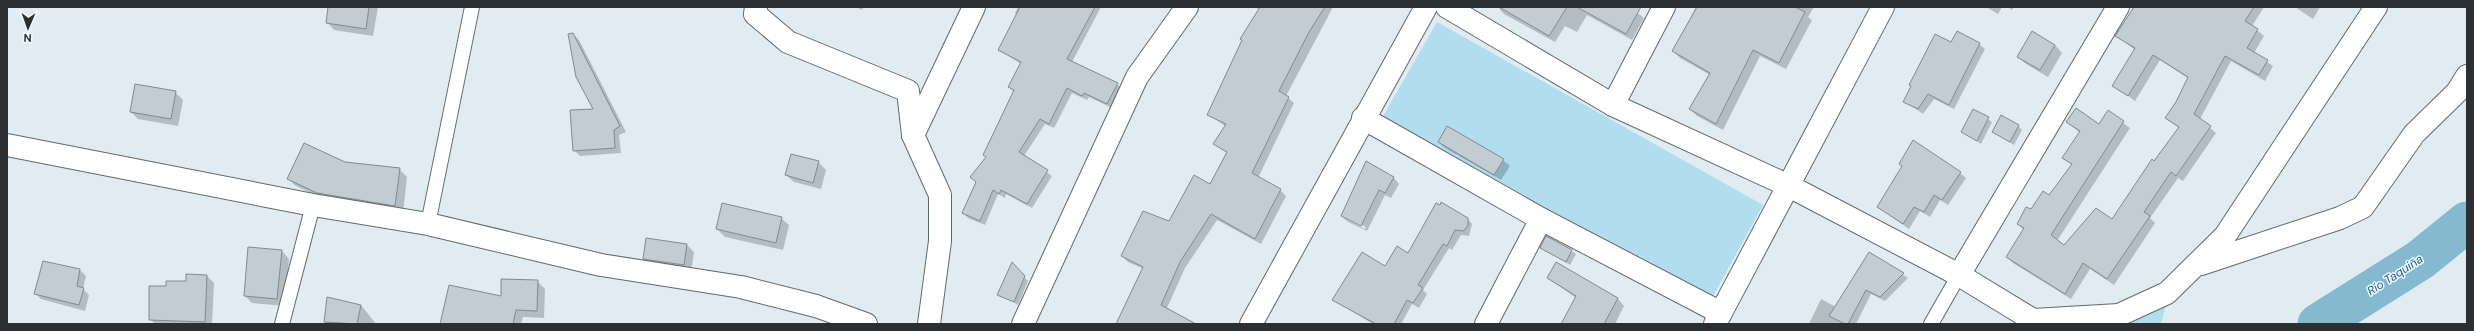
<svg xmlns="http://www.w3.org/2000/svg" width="2474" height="331" viewBox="0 0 2474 331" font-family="'DM Sans',sans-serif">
  <rect width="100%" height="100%" fill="#e0ecf1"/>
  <g fill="#b2ddef">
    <polygon points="1437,22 1763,205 1712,298 1382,118"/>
    <polygon points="2167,301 2161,324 2124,324"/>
  </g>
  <g fill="#0003" fill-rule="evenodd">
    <polygon points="329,7 378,7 373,36 334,30 327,22"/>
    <polygon points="856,7 863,7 862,10"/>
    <polygon points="1018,7 1101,7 1072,62 1117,84 1122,89 1112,108 1089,97 1087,100 1072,93 1054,128 1045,124 1024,156 1052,176 1032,208 1006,194 1005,198 998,194 985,225 968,218 963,213 1014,92 1009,87 1021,64 999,50 1017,16 1015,13"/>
    <polygon points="1256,7 1333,7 1286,96 1294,103 1258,178 1280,190 1286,196 1261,244 1217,220 1185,268 1167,308 1195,324 1117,324 1144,269 1128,262 1122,256 1169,223 1211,185 1228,154 1215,144 1225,126 1208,114 1259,10"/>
    <polygon points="1498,7 1630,7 1644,18 1632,40 1587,15 1577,32 1565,26 1555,42 1504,14"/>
    <polygon points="1696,7 1814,7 1808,17 1812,20 1786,69 1760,56 1723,130 1697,116 1690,109 1710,75 1680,58 1673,51"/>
    <polygon points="1986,7 2002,7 1998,14"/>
    <polygon points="2008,7 2014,7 2012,10"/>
    <polygon points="2135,7 2264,7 2252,26 2264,36 2254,53 2273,66 2265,81 2231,61 2200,119 2216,133 2183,181 2178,178 2150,218 2155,223 2114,285 2090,269 2071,299 2013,263 2007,257 2024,230 2018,224 2049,196 2072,165 2063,157 2080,133 2067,122 2100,125 2108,112 2130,128 2057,241 2064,246 2112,220 2179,128 2166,118 2189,79 2160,60 2135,101 2113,85 2135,50 2117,36"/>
    <polygon points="2295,7 2320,7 2313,19"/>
    <polygon points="2032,32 2055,45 2062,53 2048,77 2026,64 2018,57"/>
    <polygon points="573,34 579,40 626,132 619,135 621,153 580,156 574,150 595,110"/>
    <polygon points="1952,44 1979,44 1985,49 1954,109 1934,99 1923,114 1904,101 1912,87 1910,85"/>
    <polygon points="175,92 183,100 178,126 138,119 131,112"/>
    <polygon points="1974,111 1992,122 1981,144 1962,132"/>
    <polygon points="2018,126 2022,130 2014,145 1993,132"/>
    <polygon points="1439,142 1503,160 1510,166 1501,180 1445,148"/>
    <polygon points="818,162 826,170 821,189 794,182 786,175"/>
    <polygon points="344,163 399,169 407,177 403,213 326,200 296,186 288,179"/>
    <path d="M1367,163l27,15 5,6 -8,14 -6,-3 -18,36 -19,-9 -6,-6zM1347,218l19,9 -1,2 -18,-9z"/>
    <polygon points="1960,173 1966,178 1948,205 1940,200 1930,217 1920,211 1909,229 1878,207"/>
    <polygon points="781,218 789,225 783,250 725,237 717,229"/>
    <polygon points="1467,218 1472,224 1469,236 1461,235 1452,250 1449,248 1423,290 1427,294 1419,308 1412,304 1401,324 1373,324 1333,300"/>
    <polygon points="1547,237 1576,254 1570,265 1541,247"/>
    <polygon points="687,245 694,252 691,272 651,266 644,259"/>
    <polygon points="282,251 289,259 285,306 252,303 245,296"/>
    <polygon points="1869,253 1908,278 1885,301 1871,294 1856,324 1809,324 1821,299 1836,307"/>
    <polygon points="1012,264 1028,281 1018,305 999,294"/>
    <polygon points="1557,264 1618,299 1624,306 1615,324 1562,324 1576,298 1548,278"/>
    <polygon points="80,270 86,276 83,289 89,295 85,311 41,299 35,293"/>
    <polygon points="207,276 214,283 212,324 155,324 150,319 166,287"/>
    <polygon points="537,281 545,289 544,318 523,317 521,324 441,324"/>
    <polygon points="361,305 376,324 327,324 325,322"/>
  </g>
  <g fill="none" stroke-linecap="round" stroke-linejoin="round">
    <polyline stroke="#84b9cf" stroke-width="41" points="2318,324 2420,260 2467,222"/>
  </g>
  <g fill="#c1cdd2" stroke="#7f8b90">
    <polygon points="328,7 369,7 366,29 326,23"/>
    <polygon points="1020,7 1095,7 1067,59 1118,83 1107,104 1084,93 1082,96 1067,88 1049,124 1040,119 1019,152 1048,170 1027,204 1001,190 999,194 993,190 980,221 962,213 976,182 970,177 986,157 983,155 1014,90 1008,87 1021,62 998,50"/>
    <polygon points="1260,7 1325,7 1309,32 1279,91 1289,97 1252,173 1281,189 1255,239 1211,214 1180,262 1161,305 1196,324 1116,324 1143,267 1121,256 1143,211 1169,221 1194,175 1210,184 1227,152 1213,144 1226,124 1207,115 1242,40 1240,39"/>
    <polygon points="1499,7 1567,7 1549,36"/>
    <polygon points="1577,7 1641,7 1626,34"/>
    <polygon points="1697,7 1795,7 1805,12 1779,63 1753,50 1716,124 1689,109 1710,73 1672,51"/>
    <polygon points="2134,7 2254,7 2245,21 2258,29 2247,48 2268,60 2259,75 2225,56 2194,114 2211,126 2176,176 2171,172 2144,212 2150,216 2107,279 2083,263 2065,294 2006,257 2024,228 2017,224 2026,207 2031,209 2043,191 2049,195 2072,164 2062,158 2080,131 2066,122 2076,108 2099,124 2108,110 2124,121 2051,235 2064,245 2096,208 2112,219 2152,159 2154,161 2179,127 2165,118 2176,102 2188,77 2153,55 2128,96 2112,86 2135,48 2115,36"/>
    <polygon points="1957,31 1980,43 1949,105 1928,94 1918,109 1903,102 1911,86 1909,85 1935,34 1951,42"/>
    <polygon points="2032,31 2055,45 2040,70 2017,57"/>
    <polygon points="573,33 620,126 614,130 615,148 573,151 570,110 593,109 576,77 568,34"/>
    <polygon points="135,84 176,91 171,119 130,112"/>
    <polygon points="1973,109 1989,117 1977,141 1961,132"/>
    <polygon points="2001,115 2019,125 2010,142 1992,132"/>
    <polygon points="1447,126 1504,159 1494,175 1438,142"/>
    <polygon points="1913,140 1961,172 1942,200 1934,195 1924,212 1914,207 1903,224 1877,207 1902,166 1899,164"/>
    <polygon points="304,143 345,162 400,168 395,206 317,193 287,179"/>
    <polygon points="791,154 819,161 813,183 785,175"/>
    <polygon points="1366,161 1394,177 1385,193 1379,190 1361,226 1341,216"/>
    <polygon points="1441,202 1468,218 1468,225 1464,231 1455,230 1447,246 1443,244 1418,285 1423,288 1413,303 1407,300 1394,324 1376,324 1332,300 1362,252 1385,266 1397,246 1408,253 1436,203 1440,205"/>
    <polygon points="722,203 782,217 776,243 716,229"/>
    <polygon points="1546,236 1572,250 1566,262 1540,248"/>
    <polygon points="646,238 687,244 684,265 643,259"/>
    <polygon points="248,247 282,250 277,299 244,296"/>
    <polygon points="1869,252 1904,273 1880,297 1866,290 1848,324 1845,324 1829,316"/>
    <polygon points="43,261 80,269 77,286 84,288 79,305 34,294"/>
    <polygon points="1012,262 1025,276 1014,302 997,295"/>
    <polygon points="1556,262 1618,298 1604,324 1561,324 1576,296 1547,278"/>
    <polygon points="186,274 207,275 205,322 149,320 149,286 166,286 166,281 186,281"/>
    <polygon points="501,279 538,280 537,311 516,310 513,324 440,324 449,285 501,296"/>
    <polygon points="327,297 361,305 357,324 324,322"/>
  </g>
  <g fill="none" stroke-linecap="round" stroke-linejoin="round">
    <g stroke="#5f6a6f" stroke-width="16">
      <g id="service">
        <polyline points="428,224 472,7"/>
        <polyline points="282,324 313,205"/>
        <polyline points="1931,324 1959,275"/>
      </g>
    </g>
    <g stroke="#5f6a6f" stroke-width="24">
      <g id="minor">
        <polyline points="756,7 755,14 788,42 908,91 913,135 940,195 940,241 929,324"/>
        <polyline points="1447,7 1613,105 1789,186 1959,275 2033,320 2119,315"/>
        <polyline points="1613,105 1664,7"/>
        <polyline points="1363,118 1541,219 1721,313"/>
        <polyline points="913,135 974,7"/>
        <polyline points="7,145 313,205 428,224 601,265 741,287 816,306 866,324"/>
        <polyline points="2201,264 2340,218 2363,207 2414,134 2457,92 2467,76"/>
        <polyline points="1959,275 2118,7"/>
        <polyline points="1023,324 1137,77 1187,7"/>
        <polyline points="1251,324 1426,7"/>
        <polyline points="1486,324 1541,219"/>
        <polyline points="1715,324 1883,7"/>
        <polyline points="2110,324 2119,315 2167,293 2225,236 2376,7"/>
      </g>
    </g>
    <use href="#service" stroke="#fff" stroke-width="14"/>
    <use href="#minor" stroke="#fff" stroke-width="22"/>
  </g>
  <g text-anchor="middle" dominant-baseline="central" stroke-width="3" stroke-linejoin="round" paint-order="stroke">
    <g font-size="12" font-style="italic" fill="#1e6078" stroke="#edf9ff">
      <text transform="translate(2395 275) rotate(-33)">Río Taquiña</text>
    </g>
  </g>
  <rect width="2474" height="331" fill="none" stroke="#2b2f31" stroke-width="16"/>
  <g transform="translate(28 28) rotate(182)" stroke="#edf9ff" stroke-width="3" paint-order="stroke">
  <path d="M0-3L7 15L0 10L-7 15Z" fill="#2b2f31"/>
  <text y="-6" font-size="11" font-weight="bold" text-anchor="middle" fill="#2b2f31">N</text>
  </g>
</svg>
